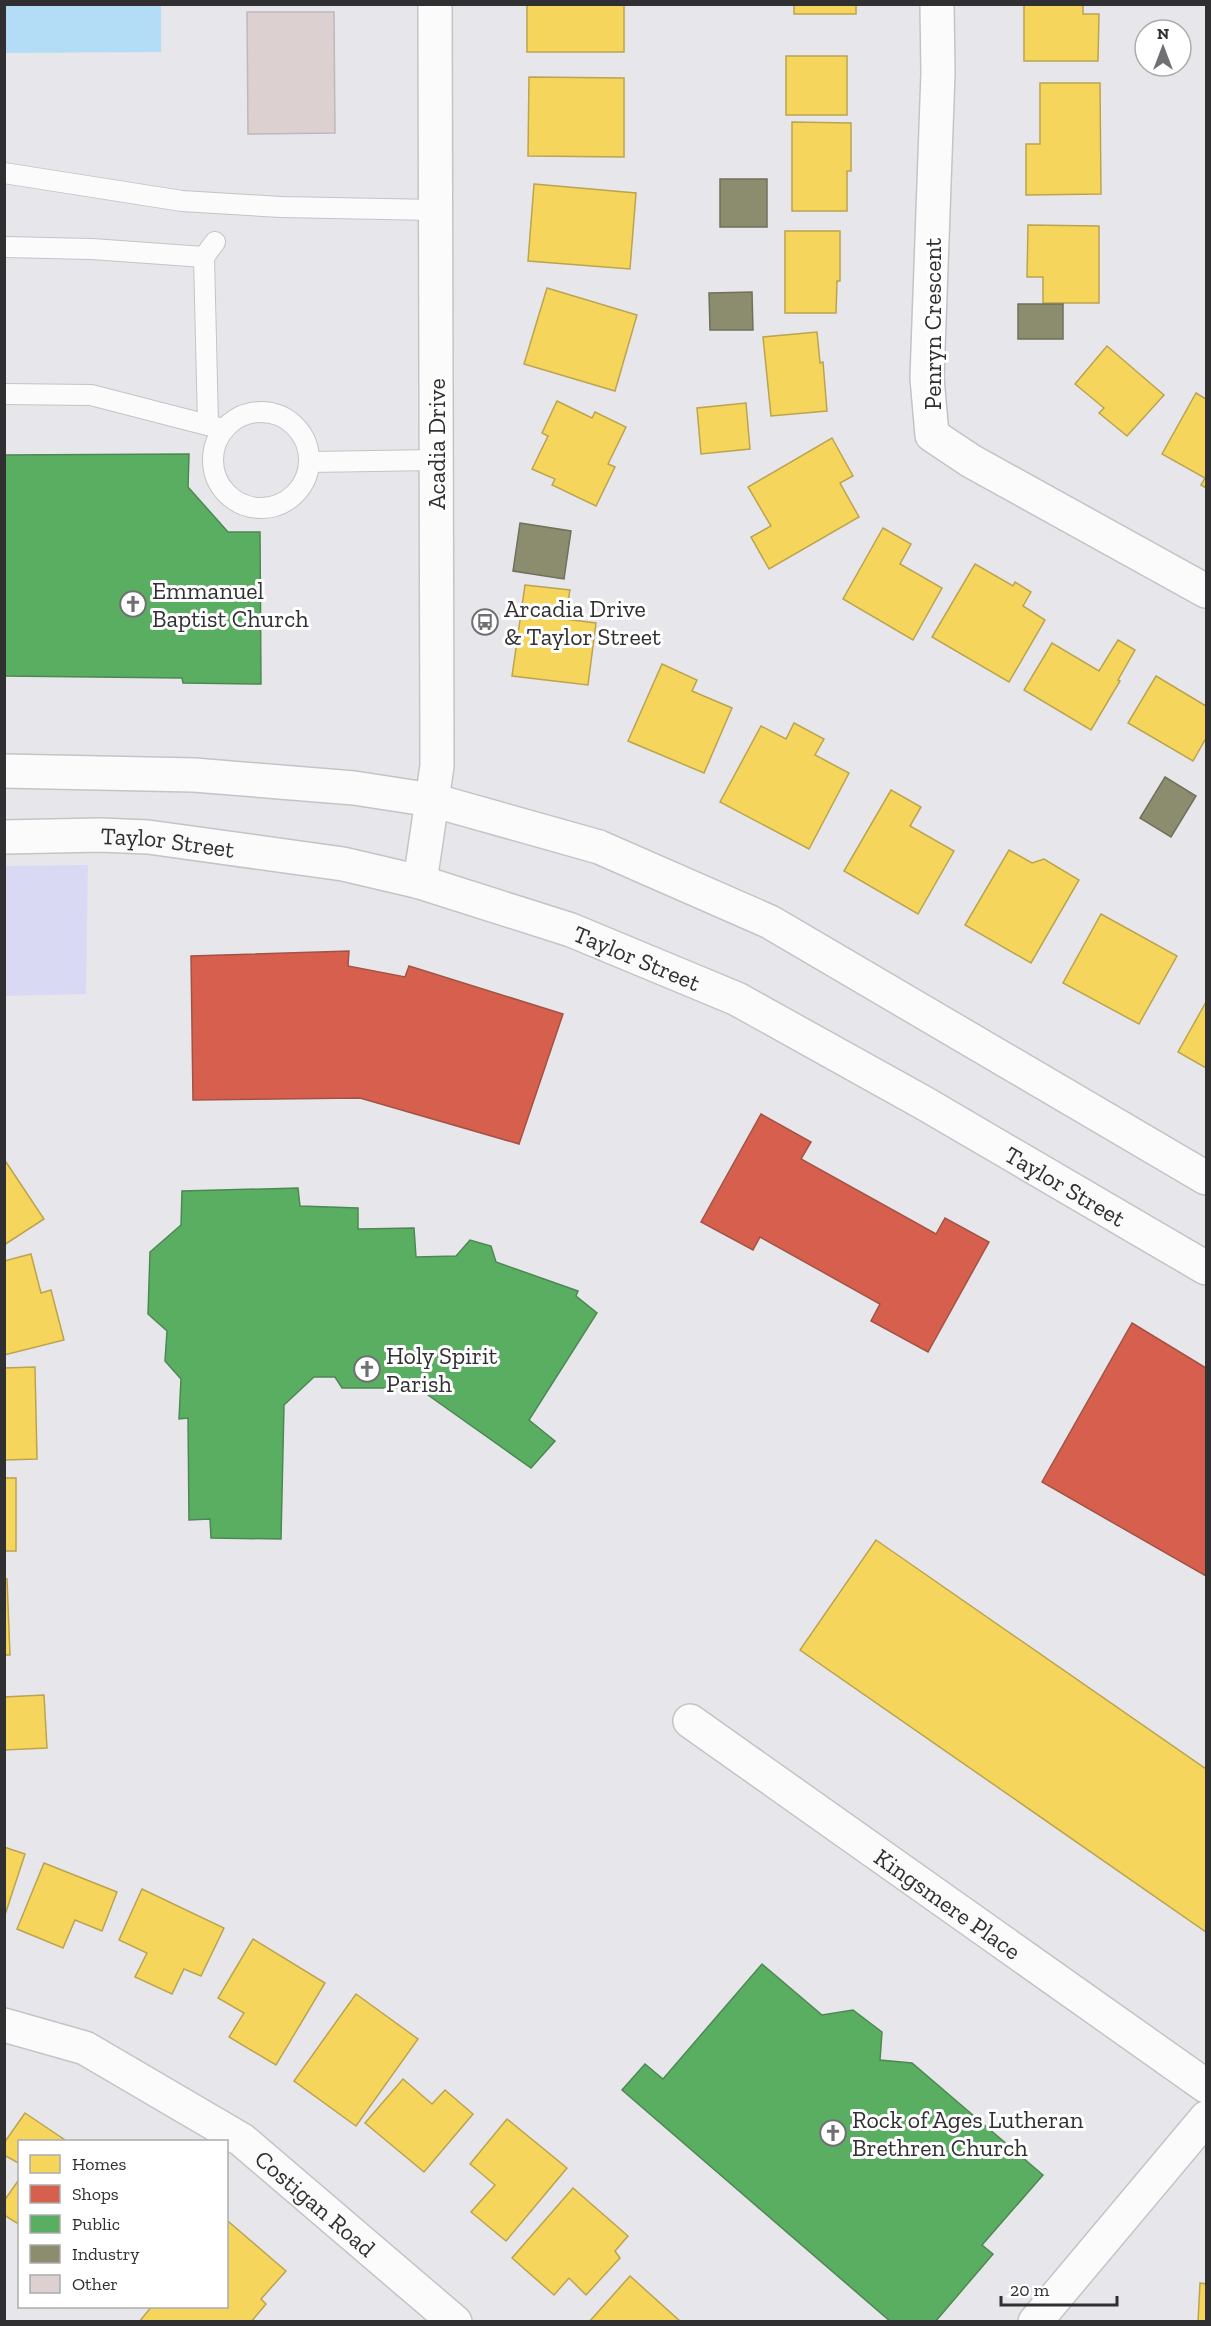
<svg xmlns="http://www.w3.org/2000/svg" width="1211" height="2326" viewBox="0 0 1211 2326" font-family="'Zilla Slab',serif">
  <rect width="100%" height="100%" fill="#e7e7eb"/>
  <polygon fill="#d9d9f3" points="88,865 86,994 5,996 5,866"/>
  <polygon fill="#b3ddf6" points="4,5 161,5 161,52 5,53"/>
  <g fill="#f6d55c" stroke="#bba44f" stroke-width="1.5">
    <rect x="527" y="4" width="97" height="48"/>
    <rect x="794" y="4" width="62" height="10"/>
    <polygon points="1024,4 1083,4 1083,14 1099,14 1098,61 1024,61"/>
    <rect x="786" y="56" width="61" height="59"/>
    <polygon points="529,77 624,78 624,157 528,156"/>
    <polygon points="1040,83 1100,83 1101,194 1026,195 1026,144 1040,144"/>
    <polygon points="792,122 851,123 851,171 847,171 847,211 792,211"/>
    <polygon points="534,184 636,193 630,269 528,261"/>
    <polygon points="1028,225 1099,226 1099,303 1043,303 1043,277 1027,277"/>
    <polygon points="785,231 840,231 840,281 837,281 836,313 785,313"/>
    <polygon points="547,288 637,315 615,391 524,364"/>
    <polygon points="817,332 820,363 823,362 827,411 771,416 763,337"/>
    <polygon points="1107,346 1164,395 1127,436 1099,413 1104,408 1075,384"/>
    <polygon points="1196,393 1206,399 1206,488 1201,485 1205,478 1162,454"/>
    <polygon points="557,401 592,418 595,412 626,427 608,464 615,467 596,506 552,485 555,479 532,469 548,436 542,433"/>
    <polygon points="746,403 750,449 701,454 697,408"/>
    <polygon points="832,438 853,476 840,483 859,517 769,569 751,537 771,526 748,487"/>
    <polygon points="883,528 911,544 900,564 942,588 913,640 843,599"/>
    <polygon points="975,564 1013,586 1015,582 1031,592 1023,606 1045,620 1009,682 932,637"/>
    <polygon points="525,585 570,590 565,619 596,623 588,685 512,676"/>
    <polygon points="1118,640 1135,650 1118,680 1120,681 1091,730 1024,690 1052,643 1099,671"/>
    <polygon points="662,664 697,680 692,691 732,708 704,773 628,741"/>
    <polygon points="1156,676 1206,706 1206,738 1193,761 1128,723"/>
    <polygon points="794,723 824,739 815,755 849,773 809,849 720,802 761,726 786,739"/>
    <polygon points="891,790 921,807 910,826 954,851 918,914 844,871"/>
    <polygon points="1009,850 1032,863 1044,859 1079,880 1031,963 965,925"/>
    <polygon points="1101,914 1177,956 1139,1024 1063,983"/>
    <polygon points="1206,1002 1206,1068 1178,1052"/>
    <polygon points="4,1159 44,1219 4,1245"/>
    <polygon points="31,1254 41,1293 51,1290 64,1340 4,1355 4,1261"/>
    <polygon points="35,1367 37,1459 4,1460 4,1368"/>
    <rect x="4" y="1478" width="12" height="73"/>
    <polygon points="876,1540 1206,1769 1206,1932 800,1650"/>
    <polygon points="4,1579 7,1579 10,1655 4,1655"/>
    <polygon points="44,1695 47,1748 4,1750 4,1697"/>
    <polygon points="4,1847 25,1854 4,1918"/>
    <polygon points="44,1863 117,1892 102,1931 75,1920 63,1948 17,1929"/>
    <polygon points="142,1889 224,1928 201,1976 184,1969 172,1994 135,1977 147,1953 119,1940"/>
    <polygon points="253,1939 325,1983 276,2065 229,2037 244,2013 218,1998"/>
    <polygon points="356,1994 418,2039 356,2126 294,2081"/>
    <polygon points="403,2079 432,2104 445,2090 473,2114 424,2172 365,2123"/>
    <polygon points="25,2113 68,2142 20,2142 20,2164 4,2155 4,2143"/>
    <polygon points="507,2119 567,2168 506,2241 471,2212 495,2185 470,2164"/>
    <polygon points="20,2178 20,2225 4,2215 4,2201"/>
    <polygon points="573,2188 628,2236 615,2251 620,2258 586,2295 569,2278 554,2295 512,2258"/>
    <polygon points="229,2222 286,2271 261,2299 266,2304 251,2322 139,2322 152,2306 226,2306 226,2225"/>
    <polygon points="630,2276 681,2322 589,2322"/>
    <polygon points="1200,2283 1206,2284 1206,2322 1198,2322"/>
  </g>
  <g fill="#d6604d" stroke="#a45245" stroke-width="1.5">
    <polygon points="349,951 348,966 405,977 409,966 563,1014 519,1144 360,1098 193,1100 191,956"/>
    <polygon points="761,1114 811,1142 801,1159 936,1234 945,1218 989,1242 928,1352 871,1321 880,1304 760,1237 753,1250 701,1222"/>
    <polygon points="1132,1323 1206,1368 1206,1576 1042,1482"/>
  </g>
  <g fill="#5aae61" stroke="#4d8853" stroke-width="1.5">
    <polygon points="189,454 188,487 228,532 260,532 261,684 183,683 182,678 4,676 4,455"/>
    <polygon points="298,1188 300,1206 358,1208 358,1229 414,1228 416,1257 456,1256 470,1240 491,1246 496,1262 578,1291 576,1296 597,1313 529,1420 555,1441 531,1468 418,1388 342,1388 335,1377 314,1377 284,1405 281,1539 211,1538 210,1519 189,1520 188,1418 179,1419 181,1379 165,1361 167,1331 148,1314 150,1252 181,1225 182,1191"/>
    <polygon points="762,1964 822,2015 853,2010 882,2032 880,2060 912,2063 1043,2175 982,2245 993,2254 935,2322 891,2322 622,2090 645,2064 663,2079"/>
  </g>
  <g fill="#8c8c6e" stroke="#70705c" stroke-width="1.5">
    <rect x="720" y="179" width="47" height="48"/>
    <polygon points="752,292 753,330 710,330 709,293"/>
    <rect x="1018" y="304" width="45" height="35"/>
    <polygon points="520,523 571,531 564,579 513,571"/>
    <polygon points="1165,777 1196,796 1171,837 1140,818"/>
  </g>
  <polygon fill="#dcd0d0" stroke="#bab9bb" stroke-width="1.5" points="247,12 334,12 335,133 248,134"/>
  <g fill="none" stroke-linecap="round" stroke-linejoin="round">
    <g stroke="#c4c4c6" stroke-width="22">
      <g id="service">
        <polyline points="4,173 182,201 281,207 435,210"/>
        <polyline points="4,247 92,249 204,257"/>
        <polyline points="4,394 91,395 223,429"/>
        <circle cx="261" cy="460" r="48"/>
        <polyline points="208,424 204,257 215,242"/>
        <polyline points="310,462 436,460"/>
      </g>
    </g>
    <g stroke="#c4c4c6" stroke-width="36">
      <g id="minor">
        <polyline points="937,4 938,73 927,378 932,435 971,461 1206,591"/>
        <path id="s1" d="M690,1721l516,365"/>
        <path id="s2" d="M4,2025l81,23 157,92 213,182"/>
      </g>
    </g>
    <g stroke="#c4c4c6" stroke-width="36">
      <g id="tertiary">
        <polyline points="420,882 437,766 435,4"/>
        <polyline points="1035,2322 1206,2118"/>
      </g>
    </g>
    <g stroke="#c4c4c6" stroke-width="36">
      <g id="secondary">
        <polyline points="4,771 194,775 354,788 432,800 599,847 770,922 1206,1178"/>
        <path id="s3" d="M4,837l96,-2 48,2 195,27 77,18 151,48 166,69 187,104 282,165"/>
      </g>
    </g>
    <use href="#service" stroke="#fbfbfc" stroke-width="20"/>
    <use href="#minor" stroke="#fbfbfc" stroke-width="33"/>
    <use href="#tertiary" stroke="#fbfbfc" stroke-width="33"/>
    <use href="#secondary" stroke="#fbfbfc" stroke-width="33"/>
  </g>
  <defs>
    <g id="church-ring" transform="scale(1.35)"><circle r="9.5" fill="#fff" stroke="#707073" stroke-width="1.5"/><path d="M-1.2-6h2.4v3.5h3.3v2.4h-3.3V6h-2.4V-.1h-3.3v-2.4h3.3Z" fill="#707073"/></g>
    <g id="bus-ring" transform="scale(1.35)"><circle r="9.5" fill="#fff" stroke="#707073" stroke-width="1.5"/><path d="M-5-6H5V4H4V6H2V4H-2V6H-4V4H-5ZM-3.5-4V0h7V-4ZM-3.5 1.2v1.5H-2V1.2ZM2 1.2v1.5H3.5V1.2Z" fill="#707073"/></g>
  </defs>
  <g fill-rule="evenodd">
    <use href="#church-ring" x="133" y="604"/>
    <use href="#bus-ring" x="485" y="622"/>
    <use href="#church-ring" x="367" y="1369"/>
    <use href="#church-ring" x="833" y="2133"/>
  </g>
  <g text-anchor="middle" dominant-baseline="central" stroke-width="6" stroke-linejoin="round" paint-order="stroke">
    <g font-size="24" fill="#303032" stroke="#fff">
      <text transform="translate(932 324) rotate(-90)">Penryn Crescent</text>
      <text transform="translate(436 444) rotate(-90)">Acadia Drive</text>
      <text stroke="none"><textPath href="#s3" startOffset="164">Taylor Street</textPath></text>
      <text stroke="none"><textPath href="#s3" startOffset="650">Taylor Street</textPath></text>
      <text stroke="none"><textPath href="#s3" startOffset="1136">Taylor Street</textPath></text>
      <text stroke="none"><textPath href="#s1" startOffset="316">Kingsmere Place</textPath></text>
      <text stroke="none"><textPath href="#s2" startOffset="363">Costigan Road</textPath></text>
    </g>
    <g font-size="24" fill="#303032" stroke="#fff" text-anchor="start">
      <text x="152" y="590">Emmanuel<tspan x="152" dy="28">Baptist Church</tspan></text>
      <text x="504" y="608">Arcadia Drive<tspan x="504" dy="28">&amp; Taylor Street</tspan></text>
      <text x="386" y="1355">Holy Spirit<tspan x="386" dy="28">Parish</tspan></text>
      <text x="852" y="2119">Rock of Ages Lutheran<tspan x="852" dy="28">Brethren Church</tspan></text>
    </g>
  </g>
  <rect width="1211" height="2326" fill="none" stroke="#303032" stroke-width="12"/>
  <rect x="18" y="2140" width="210" height="168" fill="#ffffff" stroke="#acacad" stroke-width="1.5"/>
  <rect x="30" y="2155" width="30" height="18" fill="#f6d55c" stroke="#acacad" stroke-width="1.5"/>
  <text x="72" y="2170" font-size="18" fill="#303032">Homes</text>
  <rect x="30" y="2185" width="30" height="18" fill="#d6604d" stroke="#acacad" stroke-width="1.5"/>
  <text x="72" y="2200" font-size="18" fill="#303032">Shops</text>
  <rect x="30" y="2215" width="30" height="18" fill="#5aae61" stroke="#acacad" stroke-width="1.5"/>
  <text x="72" y="2230" font-size="18" fill="#303032">Public</text>
  <rect x="30" y="2245" width="30" height="18" fill="#8c8c6e" stroke="#acacad" stroke-width="1.5"/>
  <text x="72" y="2260" font-size="18" fill="#303032">Industry</text>
  <rect x="30" y="2275" width="30" height="18" fill="#dcd0d0" stroke="#acacad" stroke-width="1.5"/>
  <text x="72" y="2290" font-size="18" fill="#303032">Other</text>
  <g transform="translate(1163 48)"><circle r="28" fill="#ffffff" stroke="#acacad" stroke-width="1.5"/>
  <path d="M0-4.5L10 22L0 15L-10 22Z" fill="#707073"/>
  <text y="-9" font-size="16" font-weight="bold" text-anchor="middle" fill="#303032">N</text>
  </g>
  <path d="M1001 2296v9h116v-9" fill="none" stroke="#303032" stroke-width="3"/>
  <text x="1010" y="2296" font-size="18" fill="#303032" stroke="#ffffff" stroke-width="4.5" paint-order="stroke">20 m</text>
</svg>
